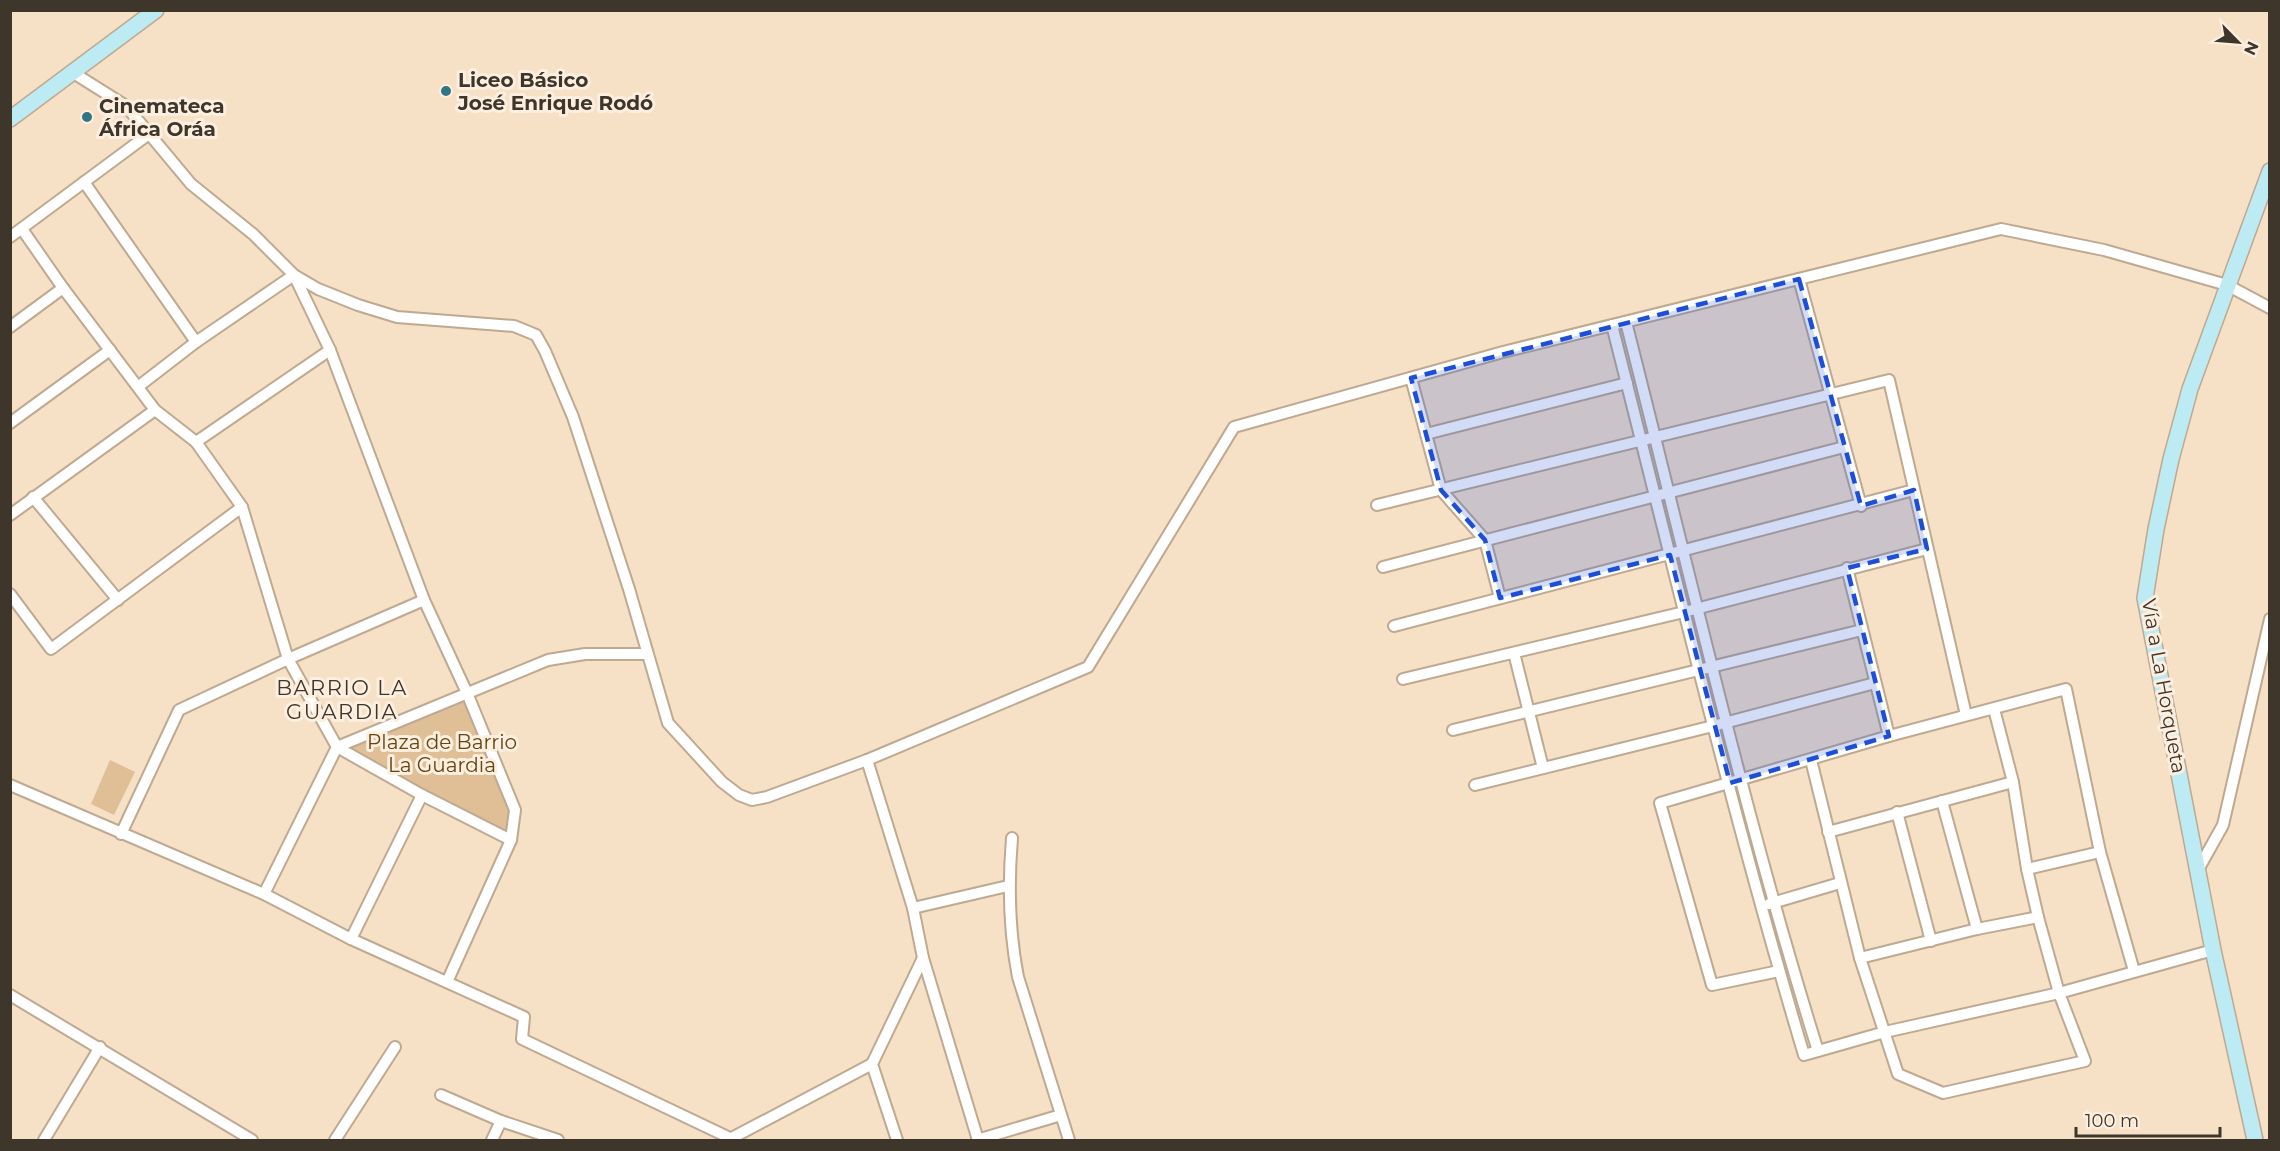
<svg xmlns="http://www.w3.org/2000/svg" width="2280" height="1151" viewBox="0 0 2280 1151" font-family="Montserrat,sans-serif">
  <rect width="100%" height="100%" fill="#f6e0c6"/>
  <g fill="#e0be96">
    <polygon points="467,693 515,810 511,840 337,747"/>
    <polygon points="110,760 135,772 114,815 91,804"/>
  </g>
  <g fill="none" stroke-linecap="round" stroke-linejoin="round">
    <g stroke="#bea991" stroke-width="14">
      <g id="street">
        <polyline points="72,72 126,106 191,184 253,234 294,275 318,289 358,305 397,317 514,326 536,335 545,351 573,417 629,589 668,723 722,782 739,795 752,800 767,797 867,760 1088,667 1234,427 1503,352 2001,229 2104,250 2227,285 2270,308"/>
        <polyline points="84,182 196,342"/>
        <polyline points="22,229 63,288 155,410 196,442 242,507 288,659 337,747 422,795 511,840"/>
        <polyline points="10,237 149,134"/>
        <polyline points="1799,279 1861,506"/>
        <path d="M1626,322c62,243 117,489 192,729"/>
        <path d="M1612,325c62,244 120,489 192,730l81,-23 174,-39 154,-43"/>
        <polyline points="10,327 63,288"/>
        <polyline points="1411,378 1441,490 1485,540 1500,598"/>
        <polyline points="139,386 196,342 294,275 330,350 424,600 467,693 515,810 511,840 447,982"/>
        <polyline points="10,423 110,350"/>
        <polyline points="1426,434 1627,383"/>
        <polyline points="196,442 330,350"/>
        <polyline points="33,497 118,600"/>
        <polyline points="1377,505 1889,380 1966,715"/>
        <polyline points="10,515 155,410"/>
        <polyline points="1383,567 1844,447"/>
        <polyline points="1847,568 1889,736"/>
        <polyline points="10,594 51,649 242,507"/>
        <polyline points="1394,626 1914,490"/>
        <polyline points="1514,653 1543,768"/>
        <polyline points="1403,679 1684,612 1927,549"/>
        <polyline points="1453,730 1862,630"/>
        <polyline points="867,760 913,908 923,958 978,1140"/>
        <polyline points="1811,760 1860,958 1898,1074 1943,1093 2085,1061 2059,993 2038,917 2027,869 2013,782 1994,709"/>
        <polyline points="10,785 264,894 351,939 524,1017 522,1039 732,1139"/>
        <polyline points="1475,785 1713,726 1875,683"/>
        <polyline points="1942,801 1977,929"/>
        <polyline points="1897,812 1931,941"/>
        <polyline points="1828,832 2013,782"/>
        <polyline points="121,834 179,710 288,659 424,600"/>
        <path d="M1012,838c-4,47 -3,93 6,139l51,163"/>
        <polyline points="2199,868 2223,825 2270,619"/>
        <polyline points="2027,869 2100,852"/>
        <polyline points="264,894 337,747 548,660 585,654 646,654"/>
        <polyline points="1769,904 1840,883"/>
        <polyline points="913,908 1008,886"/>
        <polyline points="351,939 422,795"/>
        <polyline points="1860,958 1977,929 2038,917"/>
        <polyline points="1779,971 1712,985 1660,803 1889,736 2066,689 2100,852 2134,971"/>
        <polyline points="10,995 252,1140"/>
        <polyline points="441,1095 501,1121 558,1140"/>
        <polyline points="44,1140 100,1047"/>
        <polyline points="335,1140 395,1047"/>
        <polyline points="492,1140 501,1121"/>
        <polyline points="728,1140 872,1064"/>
        <polyline points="897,1140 872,1064 923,958"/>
        <polyline points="977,1140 1061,1115"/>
      </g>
    </g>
    <g stroke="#bea991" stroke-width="18">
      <g id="secondary">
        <polyline points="10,119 156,10"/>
        <polyline points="2255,1140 2213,950 2145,598 2156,529 2171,459 2190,389 2270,171"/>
      </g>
    </g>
    <use href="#street" stroke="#fff" stroke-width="10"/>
    <use href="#secondary" stroke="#bdebf3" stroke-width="15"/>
  </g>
  <path fill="#1d4ed8" fill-opacity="0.2" stroke="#1d4ed8" stroke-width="4.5" stroke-dasharray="12 8" stroke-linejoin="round" d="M1799,279l62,227 53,-16 13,59 -80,19 42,168 -159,47 -60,-228 -170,43 -15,-58 -44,-50 -30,-112z"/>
  <g fill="#317684" stroke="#fcefdf" stroke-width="2">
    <circle cx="446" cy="91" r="6"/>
    <circle cx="87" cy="117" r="6"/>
  </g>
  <g text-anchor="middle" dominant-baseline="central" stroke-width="6" stroke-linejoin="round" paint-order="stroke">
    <g font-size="20" font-weight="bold" fill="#3e352b" stroke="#fcefdf" text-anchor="start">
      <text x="458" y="80">Liceo Básico<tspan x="458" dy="23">José Enrique Rodó</tspan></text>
      <text x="99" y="106">Cinemateca<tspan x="99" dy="23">África Oráa</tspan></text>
    </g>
    <g font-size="20" fill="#3e352b" stroke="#fcefdf">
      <text transform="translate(2164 686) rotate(80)">Vía a La Horqueta</text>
    </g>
    <g font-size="20" fill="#684410" stroke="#fcefdf">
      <text x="442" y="742">Plaza de Barrio<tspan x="442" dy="23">La Guardia</tspan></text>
    </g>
    <g font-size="21" letter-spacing="1.5" fill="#3e352b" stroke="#fcefdf">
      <text x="342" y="687">BARRIO LA<tspan x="342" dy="24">GUARDIA</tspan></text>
    </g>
  </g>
  <rect width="2280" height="1151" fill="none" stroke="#3e352b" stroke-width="24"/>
  <g transform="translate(2238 42) rotate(115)" stroke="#fcefdf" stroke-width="4.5" paint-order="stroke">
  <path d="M0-4.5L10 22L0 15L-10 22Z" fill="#3e352b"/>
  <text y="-9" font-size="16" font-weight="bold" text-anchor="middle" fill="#3e352b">N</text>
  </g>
  <path d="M2076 1127v9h144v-9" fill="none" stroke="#3e352b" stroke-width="3"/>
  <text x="2085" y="1127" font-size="18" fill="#3e352b" stroke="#fcefdf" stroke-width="4.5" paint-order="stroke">100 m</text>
</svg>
